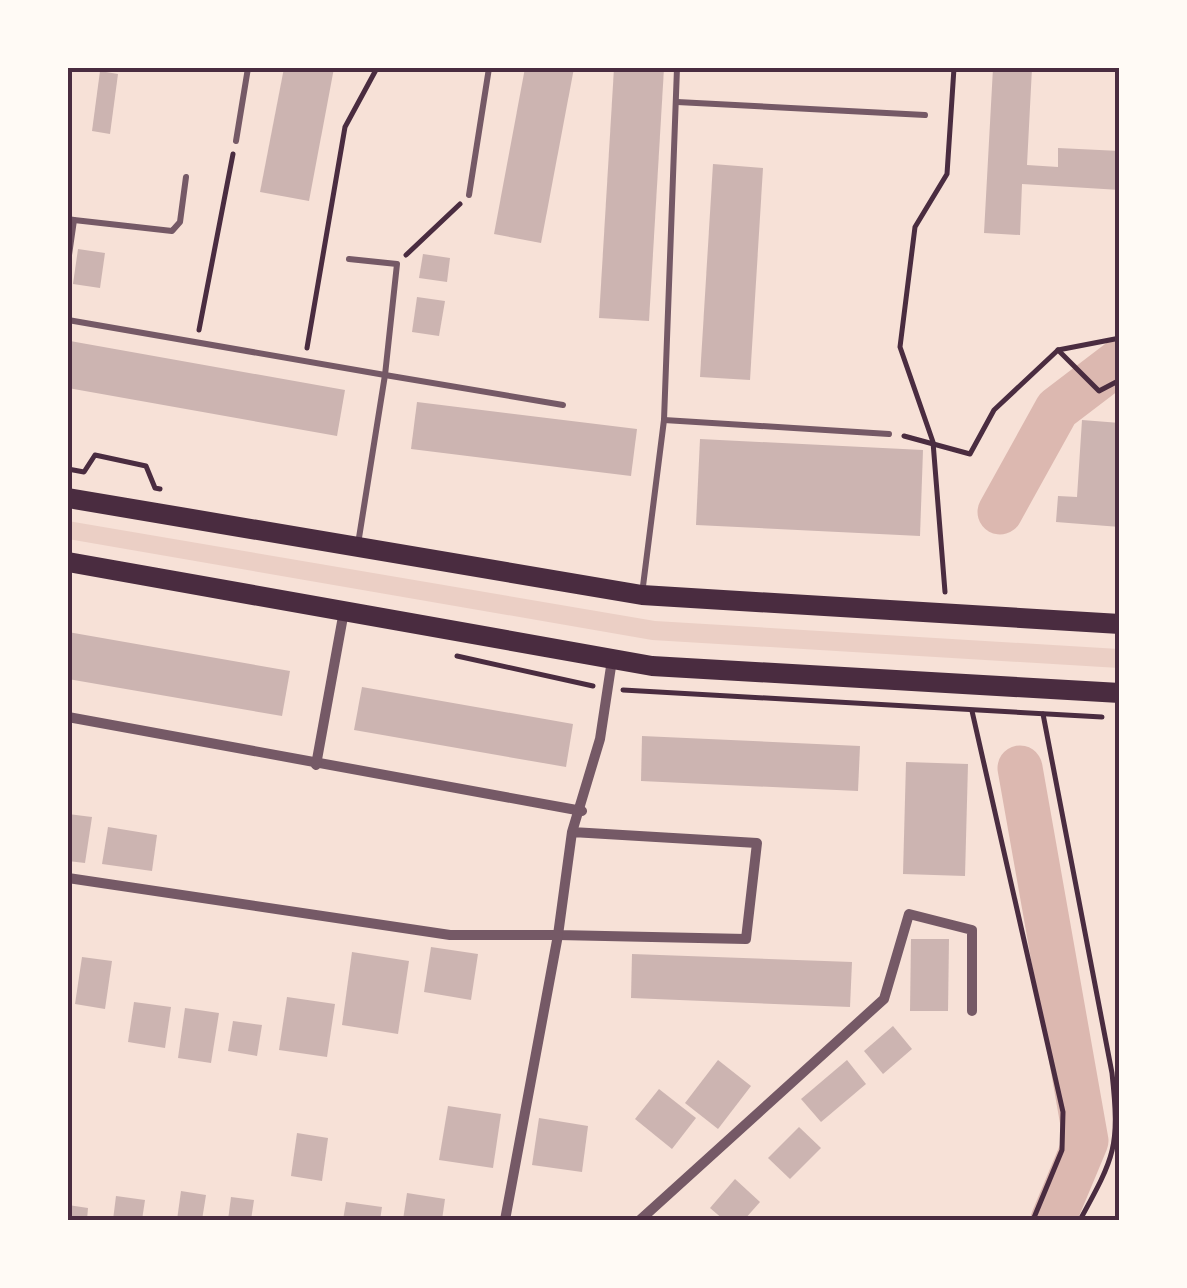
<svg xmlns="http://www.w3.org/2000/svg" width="1187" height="1288" viewBox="0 0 1187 1288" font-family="Overpass,sans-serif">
  <rect width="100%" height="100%" fill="#f7e1d7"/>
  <polygon fill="#ebcfc5" points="68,521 655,621 1119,649 1119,668 652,640 68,539"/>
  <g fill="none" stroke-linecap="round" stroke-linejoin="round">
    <g stroke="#dcb8b0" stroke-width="45">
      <polyline points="1000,512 1057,409 1120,361"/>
      <polyline points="1020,768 1086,1141 1053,1220"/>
    </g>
  </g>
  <g fill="#ccb4b1">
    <polygon points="284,68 334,68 309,201 260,192"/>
    <polygon points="525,68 574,68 541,243 494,234"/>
    <polygon points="614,68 664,68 649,321 599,318"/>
    <polygon points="993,68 1032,68 1027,165 1058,167 1058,148 1120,151 1120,190 1022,184 1020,235 984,233"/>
    <polygon points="100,71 118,74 110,134 92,131"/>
    <polygon points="713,164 763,168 750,380 700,377"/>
    <polygon points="78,249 105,253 100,288 73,284"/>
    <polygon points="423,254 450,258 447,282 419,278"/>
    <polygon points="417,297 445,301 439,336 412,332"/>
    <polygon points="70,341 345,390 337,436 68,388"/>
    <polygon points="417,402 637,429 631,476 411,449"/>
    <polygon points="1082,420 1120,423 1120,527 1056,522 1058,496 1077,497"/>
    <polygon points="700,439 923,450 920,536 696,525"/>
    <polygon points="68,632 290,671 282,716 68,679"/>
    <polygon points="362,687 573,724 566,767 354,730"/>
    <polygon points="642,736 860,746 858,791 641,781"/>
    <polygon points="906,762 968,764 965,876 903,874"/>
    <polygon points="68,814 92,817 85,863 68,861"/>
    <polygon points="108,827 157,835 152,871 102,864"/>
    <polygon points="911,939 949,939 948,1011 910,1011"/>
    <polygon points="431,947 478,954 471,1000 424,992"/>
    <polygon points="352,952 409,961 398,1034 342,1025"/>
    <polygon points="632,954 852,962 850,1007 631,998"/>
    <polygon points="82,957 112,961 105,1009 75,1004"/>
    <polygon points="287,997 335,1004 327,1057 279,1050"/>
    <polygon points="134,1002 171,1007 165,1048 128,1042"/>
    <polygon points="185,1008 219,1013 211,1063 178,1058"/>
    <polygon points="233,1021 262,1025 257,1056 228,1051"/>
    <polygon points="893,1026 912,1049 883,1074 864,1051"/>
    <polygon points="718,1060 751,1086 718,1129 685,1103"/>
    <polygon points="847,1060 866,1084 821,1122 801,1099"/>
    <polygon points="659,1089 696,1118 672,1149 635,1119"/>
    <polygon points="448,1106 501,1114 493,1168 439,1160"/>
    <polygon points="539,1118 588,1126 582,1172 532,1165"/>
    <polygon points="799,1127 821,1148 790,1179 768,1158"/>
    <polygon points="297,1133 328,1138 322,1181 291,1176"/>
    <polygon points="735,1179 760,1202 744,1220 724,1220 710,1208"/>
    <polygon points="181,1191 206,1195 202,1220 177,1220"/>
    <polygon points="407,1193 445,1199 442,1220 403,1220"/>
    <polygon points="116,1196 145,1200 142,1220 113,1220"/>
    <polygon points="231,1197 254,1200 251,1220 228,1220"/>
    <polygon points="346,1202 382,1207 380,1220 343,1220"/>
    <polygon points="68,1205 88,1208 87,1220 68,1220"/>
  </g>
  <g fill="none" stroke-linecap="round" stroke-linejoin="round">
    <g stroke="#4a2c40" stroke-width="5">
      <polyline points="406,255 460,204"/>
      <polyline points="199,330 233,154"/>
      <polyline points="307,348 345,127 377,68"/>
      <polyline points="1058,350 1120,338"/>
      <polyline points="904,436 970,454 994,410 1058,350 1099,391 1120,380"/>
      <polyline points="68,469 84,472 95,455 146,466 155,488 160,489"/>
      <polyline points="945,592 933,442 900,347 915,227 947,174 954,68"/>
      <polyline points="457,656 593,686"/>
      <polyline points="623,690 1102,717"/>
      <polyline points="972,711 1063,1112 1062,1150 1033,1220"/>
      <path d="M1043,714l69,359c8,74 3,83 -32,147"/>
    </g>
    <g stroke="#755966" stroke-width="6">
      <polyline points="677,102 925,115"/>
      <polyline points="236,141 248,68"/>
      <polyline points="469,195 489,68"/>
      <polyline points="68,219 74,220 68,262"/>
      <polyline points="74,220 172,231 180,222 186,177"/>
      <polyline points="349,259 397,264 385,375 563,405"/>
      <polyline points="68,320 385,375 358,544"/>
      <polyline points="664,420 889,434"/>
      <polyline points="642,594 664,420 677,68"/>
    </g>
    <g stroke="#755966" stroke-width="10">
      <polyline points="68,717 582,811"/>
      <polyline points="316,765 344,611"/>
      <polyline points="572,832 757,843 746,939 558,935 572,832 600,739 612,660"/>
      <polyline points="68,878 450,935 558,935 505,1220"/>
      <polyline points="640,1220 884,999 909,914 972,930 972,1011"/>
    </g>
    <g stroke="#4a2c40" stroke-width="20">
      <polyline points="68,498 642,595 1120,624"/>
      <polyline points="68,562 652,666 1120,693"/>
    </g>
  </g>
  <rect width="1187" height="1288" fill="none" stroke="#fffaf5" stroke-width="140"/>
  <rect x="70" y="70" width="1047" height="1148" fill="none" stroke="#4a2c40" stroke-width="4"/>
</svg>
